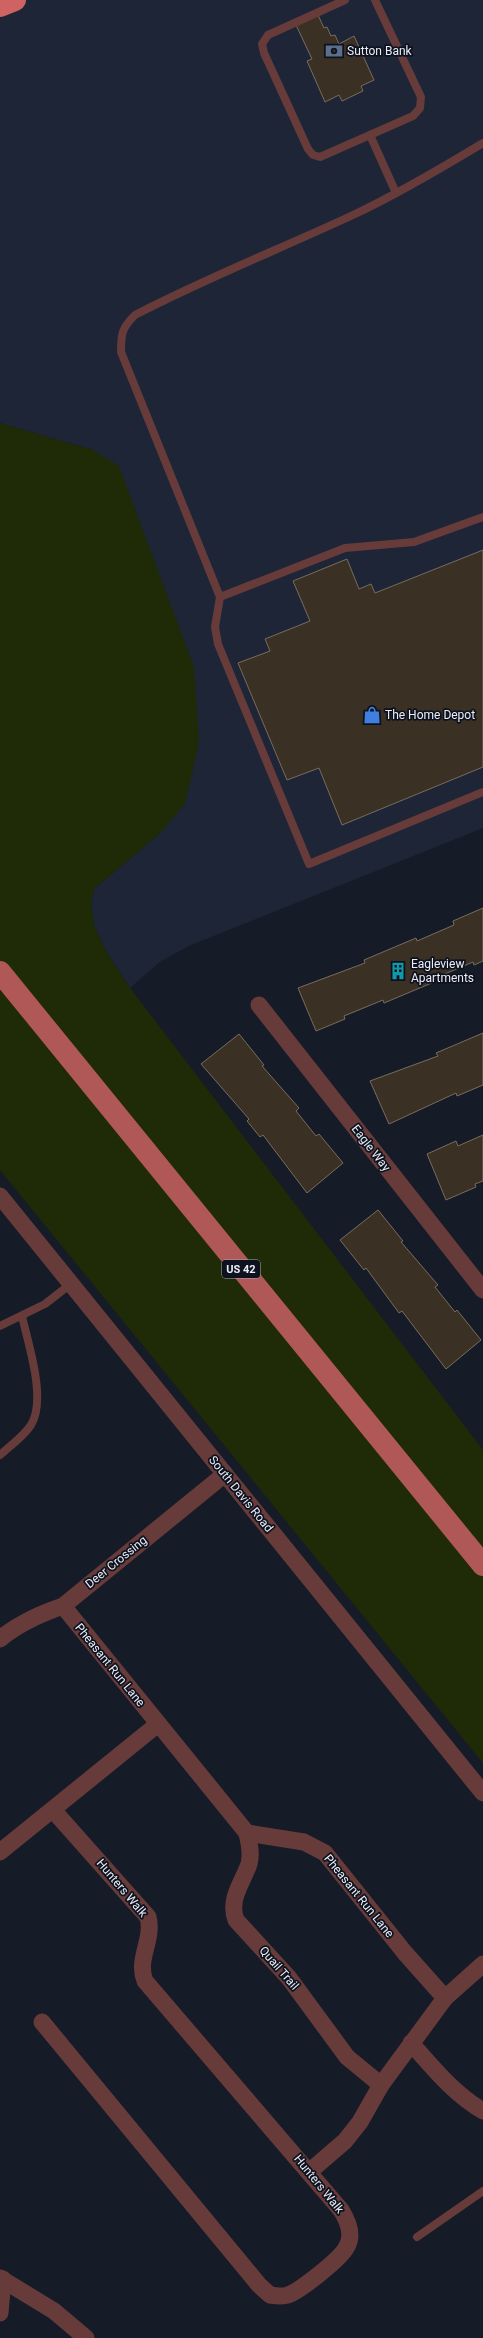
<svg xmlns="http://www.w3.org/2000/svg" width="483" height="2338" viewBox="0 0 483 2338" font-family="Roboto,sans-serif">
  <rect width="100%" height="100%" fill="#161b28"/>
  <polygon fill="#1d2537" points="3,0 483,0 483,828 191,945 161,961 130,988 107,953 94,925 91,903 94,889 160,833 93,450 0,423 0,1"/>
  <g fill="#1f2b06">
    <polygon points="0,423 93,450 119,466 194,667 199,743 185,804 160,833 94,889 91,903 94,925 107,953 130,988 483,1450 483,1558 0,965"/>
    <polygon points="0,980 483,1572 483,1763 0,1170"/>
  </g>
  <g fill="#3b3024" stroke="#796c5e">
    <polygon points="318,15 324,28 327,27 331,36 335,35 339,44 354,36 374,80 361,86 363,91 342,101 339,95 325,102 307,61 312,59 296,25"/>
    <polygon points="483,550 483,767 342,825 319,768 287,780 238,663 270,651 265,639 310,621 293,581 347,559 359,589 371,584 375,593"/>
    <polygon points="483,908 483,961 474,965 473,962 433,979 434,982 384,1003 383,1000 344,1016 345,1019 316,1031 298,988 365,963 364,960 416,938 417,941 454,925 453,921"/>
    <polygon points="483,1033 483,1085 457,1096 456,1093 389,1124 370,1081 438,1056 436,1053"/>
    <polygon points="239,1034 264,1065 262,1066 299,1108 296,1111 316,1136 319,1134 343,1163 307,1193 263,1135 260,1137 247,1121 249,1119 201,1064"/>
    <polygon points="483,1135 483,1181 475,1184 476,1187 446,1200 427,1154 456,1141 458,1146"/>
    <polygon points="378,1210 403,1241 401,1242 438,1285 435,1287 455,1312 457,1310 481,1340 446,1369 402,1311 399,1313 366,1268 364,1270 340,1240"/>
  </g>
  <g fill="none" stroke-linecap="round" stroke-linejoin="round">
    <g stroke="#663b3a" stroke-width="8">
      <polyline points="345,0 268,35 262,44 264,53 308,149 313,155 320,157 413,116 420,108 421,97 375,0"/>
      <polyline points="370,135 396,193"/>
      <path d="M483,143c-43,26 -85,51 -130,72 -73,34 -147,63 -218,100 -13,13 -14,18 -14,37l99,245 -5,30 3,17 91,220 174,-72"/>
      <polyline points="220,597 345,548 414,542 483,517"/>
      <polyline points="0,1326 45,1304 72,1283"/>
      <path d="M0,1455c10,-9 24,-19 31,-30 16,-26 -3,-81 -9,-109"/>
      <polyline points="417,2237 483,2191"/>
    </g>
    <g stroke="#663b3a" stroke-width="17">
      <polyline points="259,1005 483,1290"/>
      <polyline points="0,1196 483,1793"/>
      <polyline points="63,1606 247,1833 304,1842 325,1853 405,1953 445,1998"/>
      <path d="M0,1639c19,-16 40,-25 63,-33l162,-132"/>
      <path d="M247,1833c2,10 5,20 2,31 -6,18 -21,35 -13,56l53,58 58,79 34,28"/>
      <polyline points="0,1852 158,1724"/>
      <path d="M42,2022l217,263 11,10c6,1 12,2 18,0 12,-4 52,-36 58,-47 8,-12 2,-27 -5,-38l-196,-229c-9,-22 9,-41 3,-64l-95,-107"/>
      <path d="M411,2043c22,25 43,51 72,68"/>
      <polyline points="309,2172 345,2141 360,2122 381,2085 445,1998 483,1964"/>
      <polyline points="0,2278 54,2311 86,2338"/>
      <polyline points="0,2313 3,2279"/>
    </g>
    <polyline stroke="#b05857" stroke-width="22" points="0,972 483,1565"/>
    <polyline stroke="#ce6362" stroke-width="22" points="0,6 15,0"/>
  </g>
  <defs>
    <g id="bank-bare" transform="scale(1.38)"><path d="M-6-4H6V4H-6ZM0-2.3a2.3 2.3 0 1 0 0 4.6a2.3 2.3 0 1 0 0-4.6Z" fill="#5c6f8a" stroke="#0d121e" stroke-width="2.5" paint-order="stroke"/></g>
    <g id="shop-bare" transform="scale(1.38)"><path d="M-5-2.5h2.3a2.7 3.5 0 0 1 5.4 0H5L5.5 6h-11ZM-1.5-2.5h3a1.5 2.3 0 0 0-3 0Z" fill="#3f7fe0" stroke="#0d121e" stroke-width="2.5" paint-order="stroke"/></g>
    <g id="building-bare" transform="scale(1.38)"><path d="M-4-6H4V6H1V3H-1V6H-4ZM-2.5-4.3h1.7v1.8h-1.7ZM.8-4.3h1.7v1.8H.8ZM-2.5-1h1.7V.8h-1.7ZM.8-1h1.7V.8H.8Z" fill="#0f9aa8" stroke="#0d121e" stroke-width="2.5" paint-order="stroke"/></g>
  </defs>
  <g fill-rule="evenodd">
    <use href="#bank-bare" x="334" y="51"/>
    <use href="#shop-bare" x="372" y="715"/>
    <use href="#building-bare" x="398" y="971"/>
  </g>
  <g text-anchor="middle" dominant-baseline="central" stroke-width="3.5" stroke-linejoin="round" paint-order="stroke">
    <rect fill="#0d121e" stroke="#a7abb5" stroke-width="1" x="222" y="1260" width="38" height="18" rx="3"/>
    <g font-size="11" font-weight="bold" fill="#e9edf6">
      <text x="241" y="1269">US 42</text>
    </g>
    <g font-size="12" fill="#e9edf6" stroke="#0d121e" text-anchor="start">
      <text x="347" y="51">Sutton Bank</text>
      <text x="385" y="715">The Home Depot</text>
      <text x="411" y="964">Eagleview<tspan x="411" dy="14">Apartments</tspan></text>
    </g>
    <g font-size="12" fill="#e9edf6" stroke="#0d121e">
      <text transform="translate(371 1148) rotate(52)">Eagle Way</text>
      <text transform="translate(241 1494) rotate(51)">South Davis Road</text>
      <text transform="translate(116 1562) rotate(-39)">Deer Crossing</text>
      <text transform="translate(110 1665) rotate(51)">Pheasant Run Lane</text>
      <text transform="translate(122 1888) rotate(50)">Hunters Walk</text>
      <text transform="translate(359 1896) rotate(51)">Pheasant Run Lane</text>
      <text transform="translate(279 1968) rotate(49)">Quail Trail</text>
      <text transform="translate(319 2184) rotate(51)">Hunters Walk</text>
    </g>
  </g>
</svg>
